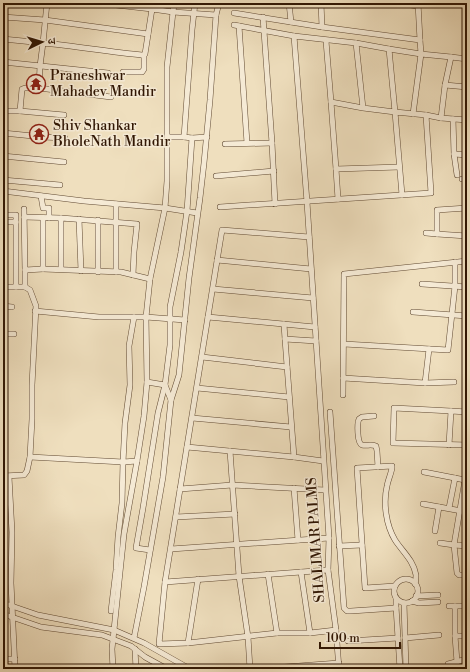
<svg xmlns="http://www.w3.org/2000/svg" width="470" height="672" viewBox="0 0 470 672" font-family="'Libre Bodoni','Noto Serif Devanagari',serif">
  <rect width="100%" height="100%" fill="#efdfbe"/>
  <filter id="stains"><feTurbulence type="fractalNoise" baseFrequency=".005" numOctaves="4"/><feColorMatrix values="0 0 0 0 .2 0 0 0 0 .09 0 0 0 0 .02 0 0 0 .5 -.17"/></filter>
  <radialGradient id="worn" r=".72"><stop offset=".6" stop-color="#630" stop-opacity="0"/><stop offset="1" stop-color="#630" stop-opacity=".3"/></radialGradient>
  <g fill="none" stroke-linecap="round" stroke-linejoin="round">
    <g stroke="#604932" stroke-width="6">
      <g id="minor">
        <polyline points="98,3 152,9 153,3"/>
        <polyline points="289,3 291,22"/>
        <polyline points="321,3 322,27"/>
        <polyline points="396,3 418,6"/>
        <polyline points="234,13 322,27 420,40"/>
        <polyline points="216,15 219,3"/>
        <polyline points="3,17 45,20 148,34"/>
        <polyline points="263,17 272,143 275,204"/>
        <polyline points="234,25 294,36"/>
        <polyline points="239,26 247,143"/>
        <polyline points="3,39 43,43 47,3"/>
        <polyline points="326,41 331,102"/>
        <polyline points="389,49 421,54 420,40 418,3"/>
        <polyline points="451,57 467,59"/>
        <polyline points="3,62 108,73"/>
        <polyline points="123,72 142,72 144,69 144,55"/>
        <polyline points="445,85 467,87"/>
        <polyline points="39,88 111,97"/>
        <path d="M3,111h17l2,-22 3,-1h14l1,-22 3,-23c33,3 66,9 99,12l3,-1 7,-45 21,3 43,3 -6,85 -6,63 -4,35 -11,80 -10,97 -8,25 -8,77 -19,110 -10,51"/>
        <polyline points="20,111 64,115"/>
        <polyline points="413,114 421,54 451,57 445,85 441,118"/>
        <polyline points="453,119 454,154 457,175"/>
        <polyline points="3,133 43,137 65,138"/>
        <polyline points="167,137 184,137"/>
        <polyline points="192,138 207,137"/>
        <polyline points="225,144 272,143"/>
        <polyline points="454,154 467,155"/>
        <polyline points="3,156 64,162"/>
        <polyline points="336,169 331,102 363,108 395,112 389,49 356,43 363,108"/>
        <polyline points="216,176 274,171"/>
        <polyline points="462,179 467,179"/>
        <polyline points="3,180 60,185"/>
        <polyline points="3,191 84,201 165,208 197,213"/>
        <polyline points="402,195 395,112 426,115"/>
        <polyline points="41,196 43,208 49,208 49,218"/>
        <polyline points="338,199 336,169 399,167"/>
        <polyline points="220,207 431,193 426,115 441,118 467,120"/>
        <polyline points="467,208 437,210 437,234 467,236"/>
        <polyline points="24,209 25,270 43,269"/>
        <polyline points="3,215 16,215 16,287"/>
        <polyline points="24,217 61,218"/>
        <polyline points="43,218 43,269 121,272 150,279"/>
        <polyline points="79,219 81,271"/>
        <polyline points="3,222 16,222"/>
        <polyline points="426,233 437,234"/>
        <polyline points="217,260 311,269"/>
        <polyline points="61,269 61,218 137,224 134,252 133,275"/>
        <polyline points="25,270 25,287"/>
        <polyline points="98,272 98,220"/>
        <polyline points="116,272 116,204"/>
        <polyline points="422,284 467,287"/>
        <polyline points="3,287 25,287 30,290 36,306 32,385 32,419 30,457 27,471 24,475 3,476"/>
        <polyline points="213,289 313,298"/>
        <polyline points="3,306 12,307"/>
        <polyline points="35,311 99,317 146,317 185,320"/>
        <polyline points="413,312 467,316"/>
        <polyline points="208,317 315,327"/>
        <polyline points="284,324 285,339 316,341"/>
        <polyline points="3,334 14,334"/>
        <polyline points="285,339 294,457 323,461"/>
        <polyline points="344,344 448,350 455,286 455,262"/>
        <polyline points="202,357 287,367"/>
        <polyline points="343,378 425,383 429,349"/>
        <polyline points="147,382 165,385 171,400"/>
        <polyline points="425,383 454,382"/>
        <polyline points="197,388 289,397"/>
        <polyline points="343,395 344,274 467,261"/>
        <polyline points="451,411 394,408 393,443 467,445"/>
        <polyline points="330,412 344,608 347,611 351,611 396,608"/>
        <path d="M374,416l-12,1 -3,2c-2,4 -2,24 3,26 5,1 9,-1 14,1l1,5 1,16"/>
        <polyline points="192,418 291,427"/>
        <polyline points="449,445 451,411 467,412"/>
        <polyline points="187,447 294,457"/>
        <polyline points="230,451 239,576 248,637 250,669"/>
        <polyline points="30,457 123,462 137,461"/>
        <polyline points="424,472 465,480"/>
        <polyline points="9,477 12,532 11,583 15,669"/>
        <polyline points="467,481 465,480 454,545 467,546"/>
        <polyline points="294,488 298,540"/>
        <polyline points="180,489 232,485 325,490"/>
        <polyline points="423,504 467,512"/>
        <polyline points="449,508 455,478"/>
        <polyline points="176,517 235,514"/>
        <polyline points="435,531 439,507"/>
        <polyline points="440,543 454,545 457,573 459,575 467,575"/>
        <polyline points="339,546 362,545"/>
        <polyline points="171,549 329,538"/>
        <polyline points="150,550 136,548 143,508 158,413 165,385 170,345 170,307 181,252 187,211 192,138 184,137 192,30 195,3"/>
        <polyline points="301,572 310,633"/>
        <polyline points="268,574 277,633 310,633 336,630"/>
        <circle cx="406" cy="591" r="12"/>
        <polyline points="165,582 328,570"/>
        <path d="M395,586l-30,2 -8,-120 35,-2v2c-1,6 -4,12 -5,18 -4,17 -1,39 8,54 7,11 19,21 21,35 0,3 0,6 -1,9"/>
        <polyline points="416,596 438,595"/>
        <polyline points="396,598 396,607 400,669"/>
        <polyline points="412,601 419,603 438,602"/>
        <polyline points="3,603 38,615 114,630 144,643 190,669"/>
        <polyline points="404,603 406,669"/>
        <polyline points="449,606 467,606"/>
        <polyline points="455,606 455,636 457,662"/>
        <polyline points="111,611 116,570 118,537 122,503 123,462 125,423 130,385 129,346 134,317"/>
        <polyline points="3,614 41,627 102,635 131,646 145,657 167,669"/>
        <polyline points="277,633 188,643 159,644 165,582 222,230 309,237"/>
        <polyline points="455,636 467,636"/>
        <polyline points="405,638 439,635"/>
        <polyline points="348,641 398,638"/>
        <polyline points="188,643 198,579"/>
        <polyline points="135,649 136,669"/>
        <polyline points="3,659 15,659"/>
        <polyline points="448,664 467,659"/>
        <polyline points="113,669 112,649 124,534 137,461 144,416 147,382 146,317 150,279 165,208 167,181 167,67 174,3"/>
        <polyline points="258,669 339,663"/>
        <polyline points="339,669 336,630 328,570 329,538 307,202 294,36 356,43"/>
        <polyline points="371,669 400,667"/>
      </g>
    </g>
    <use href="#minor" stroke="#f5ead5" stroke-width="5"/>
  </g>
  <defs>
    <g id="temple-ring" transform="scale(1)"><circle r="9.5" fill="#f5ead5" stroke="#8f2418" stroke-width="1.5"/><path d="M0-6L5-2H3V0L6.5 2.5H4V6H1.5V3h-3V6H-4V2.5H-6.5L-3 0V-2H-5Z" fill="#8f2418"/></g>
  </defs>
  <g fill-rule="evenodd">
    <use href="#temple-ring" x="36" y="84"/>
    <use href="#temple-ring" x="39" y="134"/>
  </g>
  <g text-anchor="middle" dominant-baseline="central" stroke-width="3" stroke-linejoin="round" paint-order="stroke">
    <g font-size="14" fill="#311704" stroke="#f5ead5" text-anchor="start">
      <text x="50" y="76">Praneshwar<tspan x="50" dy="16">Mahadev Mandir</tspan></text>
      <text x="53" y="126">Shiv Shankar<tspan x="53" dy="16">BholeNath Mandir</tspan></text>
    </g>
    <g font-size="14" fill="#311704" stroke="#f5ead5">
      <text transform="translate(316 540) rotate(-94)">SHALIMAR PALMS</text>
    </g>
  </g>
  <rect width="470" height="672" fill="none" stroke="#efdfbe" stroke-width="16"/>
  <rect x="4" y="4" width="462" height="664" fill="none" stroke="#311704" stroke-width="2"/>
  <rect x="8" y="8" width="454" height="656" fill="none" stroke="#311704"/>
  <g transform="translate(42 42) rotate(85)" stroke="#f5ead5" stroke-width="3" paint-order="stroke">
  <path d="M0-3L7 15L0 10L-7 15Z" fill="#311704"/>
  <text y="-6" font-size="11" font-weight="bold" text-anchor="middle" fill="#311704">उ</text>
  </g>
  <path d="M320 642v6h80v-6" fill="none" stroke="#311704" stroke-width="2"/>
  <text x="326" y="642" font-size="12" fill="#311704" stroke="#f5ead5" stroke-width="3" paint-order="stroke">100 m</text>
  <rect width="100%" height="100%" filter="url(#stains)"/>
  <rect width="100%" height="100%" fill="url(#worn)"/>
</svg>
